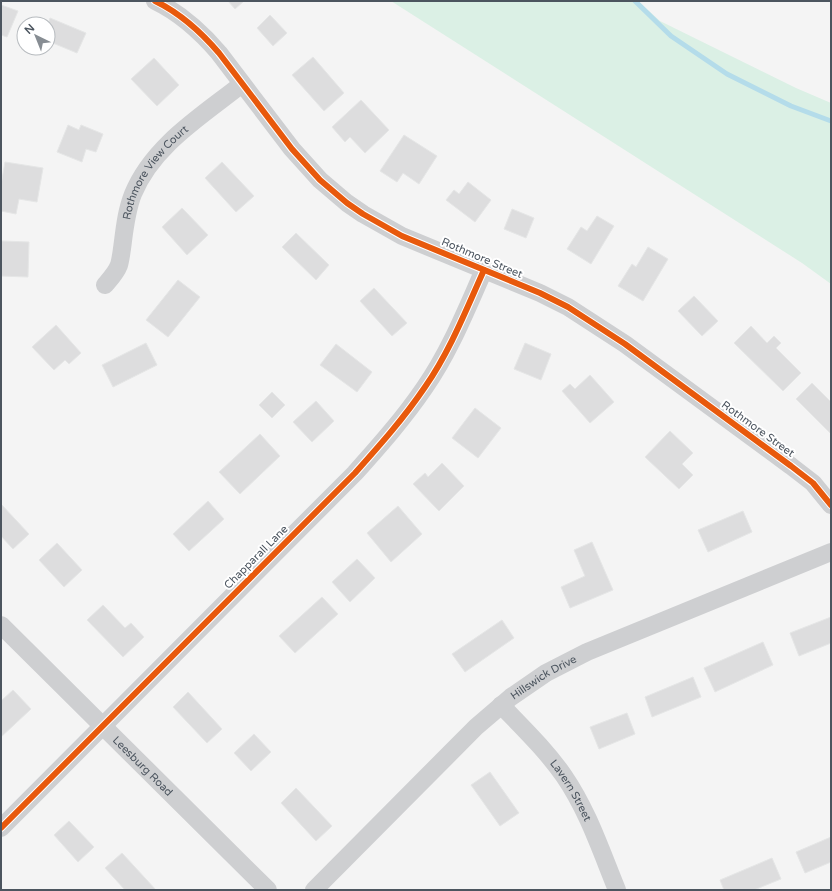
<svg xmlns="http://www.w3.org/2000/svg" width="832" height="891" viewBox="0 0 832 891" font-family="'Varela Round',sans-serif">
  <rect width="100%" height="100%" fill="#f4f4f4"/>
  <polygon fill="#dbf0e5" points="391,1 638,1 660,21 796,88 831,103 831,284 802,263"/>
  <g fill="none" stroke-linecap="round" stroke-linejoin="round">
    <polyline stroke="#b4dcea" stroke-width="5" points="635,1 671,36 727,74 791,106 831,121"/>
  </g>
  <g fill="#ddddde" stroke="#e5e6e6">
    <polygon points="228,1 244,1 235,9"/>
    <polygon points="1,5 18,11 7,37 1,35"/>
    <polygon points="270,15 287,33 273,46 257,28"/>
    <polygon points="50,18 86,33 77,53 48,41 48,24"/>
    <polygon points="313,57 344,93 324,111 292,75"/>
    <polygon points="154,58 179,85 157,106 131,79"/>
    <polygon points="361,100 389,130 365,153 350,137 345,142 332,127"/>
    <polygon points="68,125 79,130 81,125 103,134 96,152 86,149 82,162 57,152"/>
    <polygon points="404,135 437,156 419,184 403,173 397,182 380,171"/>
    <polygon points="5,162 43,168 37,202 19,199 16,214 1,211 1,185"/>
    <polygon points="222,162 254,196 236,212 205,178"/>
    <polygon points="468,182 491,200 475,222 446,200 454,190 459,194"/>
    <polygon points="182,208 208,235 187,255 162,227"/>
    <polygon points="512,209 534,218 526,238 504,229"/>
    <polygon points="597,216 614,226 591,264 567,249 581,227 587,231"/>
    <polygon points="296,233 329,265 316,280 282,247"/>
    <polygon points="1,241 29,242 28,277 1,276"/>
    <polygon points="648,247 668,259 643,301 618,286 632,264 636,267"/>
    <polygon points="178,280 200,297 168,337 146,320"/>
    <polygon points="374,288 407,323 392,336 360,301"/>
    <polygon points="694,296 718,321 702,336 678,311"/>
    <polygon points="56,325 81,353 69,364 65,360 54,370 32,347"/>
    <polygon points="751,326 767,343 774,336 781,343 776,348 801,373 783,391 734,343"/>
    <polygon points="146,343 157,365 113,387 102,365"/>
    <polygon points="525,343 551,354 541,380 514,369"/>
    <polygon points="336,344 372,372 357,392 320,365"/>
    <polygon points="590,375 614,402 590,423 562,391 570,384 575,389"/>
    <polygon points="812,383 831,402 831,434 796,399"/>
    <polygon points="272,392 285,405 272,418 259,405"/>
    <polygon points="316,401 334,421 312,442 293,422"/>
    <polygon points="475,408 501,428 478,458 452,438"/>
    <polygon points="670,431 693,453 682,464 693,475 679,489 645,457"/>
    <polygon points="260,434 280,456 240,494 219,472"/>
    <polygon points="442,463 464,486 439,511 413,484 425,473 428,477"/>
    <polygon points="208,501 224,519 189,551 173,534"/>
    <polygon points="1,504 29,534 13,549 1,536"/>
    <polygon points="398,506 422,534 391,562 367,533"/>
    <polygon points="743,511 752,532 708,552 698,530"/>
    <polygon points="592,542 613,590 570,608 561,587 585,576 574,550"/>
    <polygon points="57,543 82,570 64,587 39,560"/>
    <polygon points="357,559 375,578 350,602 332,582"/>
    <polygon points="322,597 338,614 295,653 279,636"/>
    <polygon points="103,605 125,628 131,623 144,637 123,657 87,620"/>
    <polygon points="831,617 831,643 799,656 790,633"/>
    <polygon points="502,620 514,638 465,672 452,654"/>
    <polygon points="763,642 773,665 715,692 704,668"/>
    <polygon points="693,677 701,697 652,717 645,697"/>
    <polygon points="13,690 31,709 1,737 1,701"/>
    <polygon points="188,692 222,729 207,743 173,707"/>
    <polygon points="627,713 635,734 599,749 590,727"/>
    <polygon points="254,734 271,752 251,771 234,753"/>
    <polygon points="490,772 519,813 500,826 471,785"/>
    <polygon points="296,788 332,826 316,841 281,803"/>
    <polygon points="69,821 94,847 78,862 54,835"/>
    <polygon points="831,837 831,862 805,873 796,852"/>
    <polygon points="122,853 156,890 125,890 105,868"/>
    <polygon points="772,858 781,879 754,890 724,890 720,880"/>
  </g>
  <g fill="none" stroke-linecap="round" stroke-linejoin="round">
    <g stroke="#cecfd1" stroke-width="18">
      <path d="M155,1c25,12 46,31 64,52l73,96 28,31 27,23 16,11 39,22 138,57 28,14 57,37 166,122 22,17 18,22"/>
      <path id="s1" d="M105,285c5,-6 11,-12 14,-20 2,-7 3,-16 4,-24 2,-16 4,-32 10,-47 20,-49 70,-79 109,-110"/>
      <path id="s2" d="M1,625l267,265"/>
      <path id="s3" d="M501,705c22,23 45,45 63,71 24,35 37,75 53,114"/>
      <path d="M1,828l354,-355c25,-28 49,-55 70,-86 25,-36 41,-77 59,-117"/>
      <path id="s4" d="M314,890l162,-163 35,-30 35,-24 41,-21 244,-100"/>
    </g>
    <g stroke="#fff" stroke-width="8">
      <g id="cycleway">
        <path d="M155,1c25,12 46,31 64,52l73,96 28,31 27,23 16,11 39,22 138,57 28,14 57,37 166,122 22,17 18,22"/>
        <path d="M1,828l354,-355c25,-28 49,-55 70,-86 25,-36 41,-77 59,-117"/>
      </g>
    </g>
    <use href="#cycleway" stroke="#e8590c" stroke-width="6"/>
  </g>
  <g text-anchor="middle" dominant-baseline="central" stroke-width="4" stroke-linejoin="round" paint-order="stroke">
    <g font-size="11" fill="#4c555f" stroke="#fff">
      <text stroke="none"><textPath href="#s1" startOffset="127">Rothmore View Court</textPath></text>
      <text transform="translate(482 258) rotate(23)">Rothmore Street</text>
      <text transform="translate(758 429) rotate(36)">Rothmore Street</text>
      <text transform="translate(256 557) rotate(-45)">Chapparall Lane</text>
      <text stroke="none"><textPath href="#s4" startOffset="314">Hillswick Drive</textPath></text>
      <text stroke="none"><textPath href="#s2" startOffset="200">Leesburg Road</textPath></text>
      <text stroke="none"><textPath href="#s3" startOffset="111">Lavern Street</textPath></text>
    </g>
  </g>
  <rect width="832" height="891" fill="none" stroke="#4c555f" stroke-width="4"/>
  <g transform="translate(36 36) rotate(317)"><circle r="19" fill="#ffffff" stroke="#b7bbbf"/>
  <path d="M0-3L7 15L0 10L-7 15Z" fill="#878d93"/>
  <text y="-6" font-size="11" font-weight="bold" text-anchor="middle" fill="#4c555f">N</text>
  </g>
</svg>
